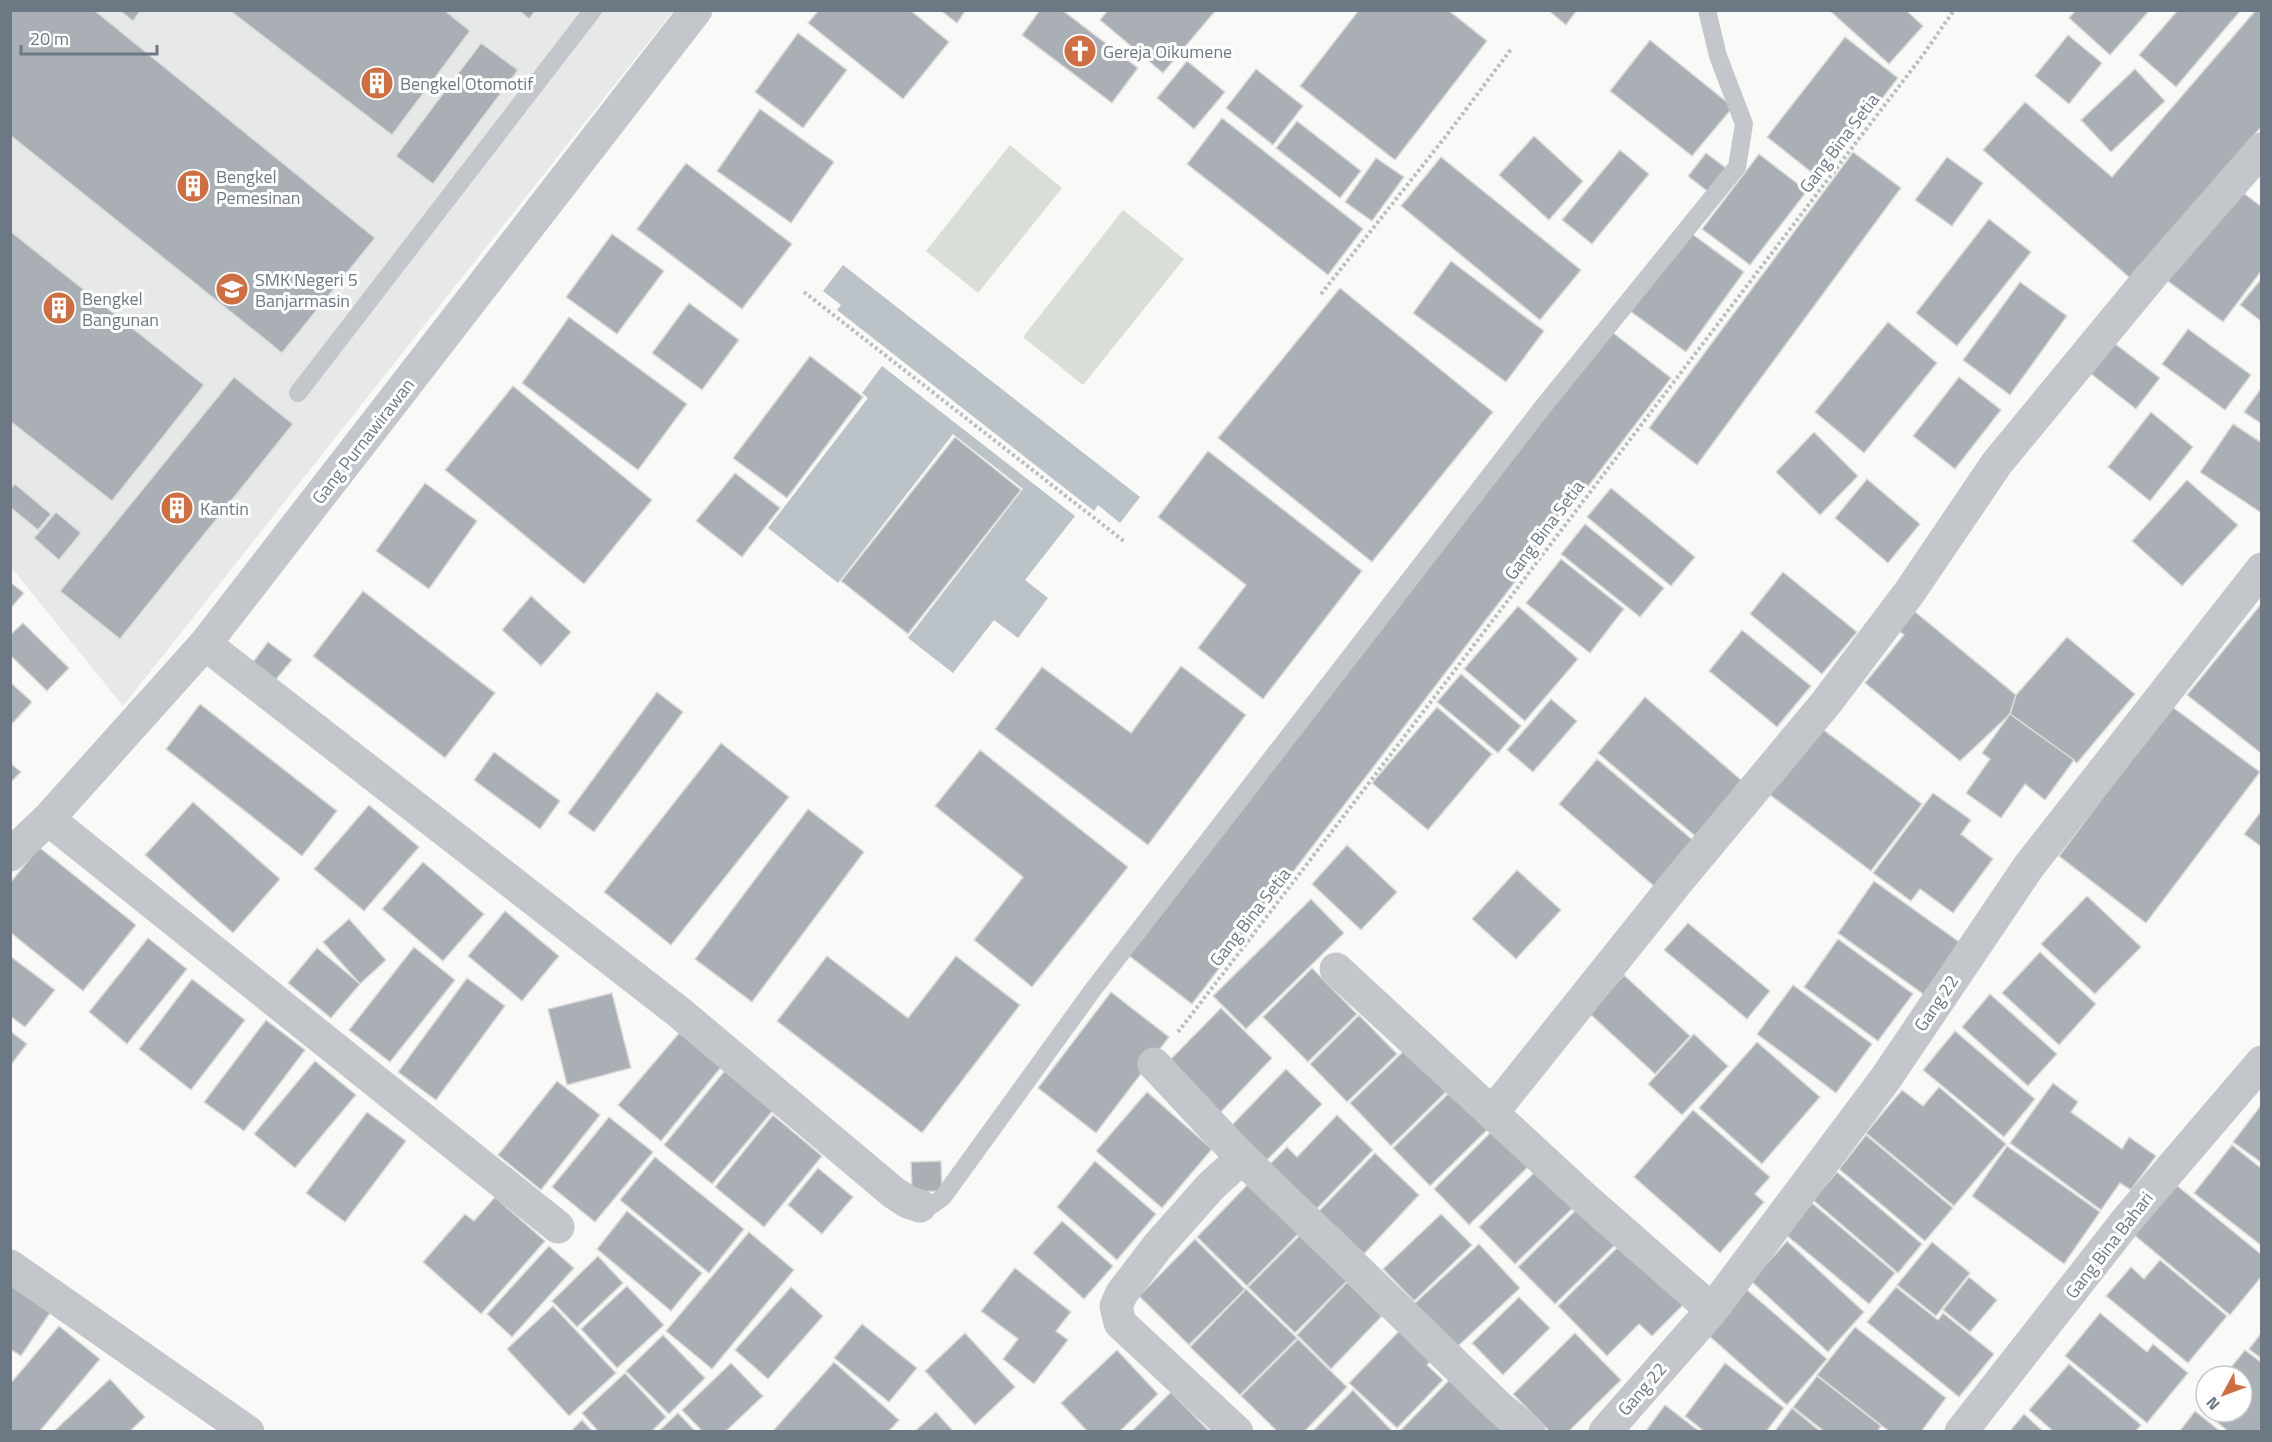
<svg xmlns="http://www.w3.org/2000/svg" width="2272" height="1442" viewBox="0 0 2272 1442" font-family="'Titillium Web',sans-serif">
  <rect width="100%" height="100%" fill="#f9f9f7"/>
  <polygon fill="#e7e8e8" points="10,11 673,11 123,706 11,567"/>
  <g fill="#d9ded7">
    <polygon points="1010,145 1062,188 978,293 926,251"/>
    <polygon points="1123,210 1184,259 1083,385 1023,337"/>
  </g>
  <g fill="#bcc3c8">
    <polygon points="843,265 1140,497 1120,523 1098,505 1094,511 837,310 841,305 823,291"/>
    <polygon points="882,366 1075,516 1025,580 1048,598 1018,638 994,620 953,673 908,638 1023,489 953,434 838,583 768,528 868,398 862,393"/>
  </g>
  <g fill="#a9afb5" stroke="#dbdbda" stroke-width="1.5">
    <polygon points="10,10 94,10 375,238 282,353 10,135"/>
    <polygon points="119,10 141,10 133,21"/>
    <polygon points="229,10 444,10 470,31 392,135"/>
    <polygon points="519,10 536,10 529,19"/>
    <polygon points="819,10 910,10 949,42 903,99 808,23"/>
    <polygon points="940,10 966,10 957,23"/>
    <polygon points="1040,10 1062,10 1138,68 1112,103 1022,35"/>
    <polygon points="1108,10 1216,10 1163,73 1100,20"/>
    <polygon points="1359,10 1448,10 1487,41 1395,160 1300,86"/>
    <polygon points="1548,10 1577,10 1566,25"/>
    <polygon points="1829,10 1906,10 1923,26 1889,64"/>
    <polygon points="2076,10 2150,10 2110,55 2069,18"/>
    <polygon points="2178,10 2241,10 2176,87 2139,55"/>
    <polygon points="2256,10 2262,10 2262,126 2130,278 1983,150 2025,102 2112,177"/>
    <polygon points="798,33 847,70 803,128 755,92"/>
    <polygon points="2068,35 2102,63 2069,104 2035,76"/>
    <polygon points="1845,37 1898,78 1820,179 1767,137"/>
    <polygon points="1650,40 1733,107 1692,156 1610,91"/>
    <polygon points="481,43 518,70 433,184 396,156"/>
    <polygon points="1187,61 1225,92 1194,129 1157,98"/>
    <polygon points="1256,69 1303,106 1273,145 1226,108"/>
    <polygon points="2135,69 2165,101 2111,152 2081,120"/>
    <polygon points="760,109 834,162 791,223 717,171"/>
    <polygon points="1222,118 1363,229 1328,275 1187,164"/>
    <polygon points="1297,121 1361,171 1340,198 1276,148"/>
    <polygon points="1534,136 1583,181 1549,220 1499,175"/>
    <polygon points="1620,150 1649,174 1592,244 1562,220"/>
    <polygon points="1853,152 1901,188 1697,465 1649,428"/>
    <polygon points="1706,153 1730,171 1711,194 1688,176"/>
    <polygon points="1759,154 1807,191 1750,265 1702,229"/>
    <polygon points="1441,157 1581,270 1540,320 1401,206"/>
    <polygon points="1947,157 1983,183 1952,226 1915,200"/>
    <polygon points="1376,158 1404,177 1372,221 1345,202"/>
    <polygon points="686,163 792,244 742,309 637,229"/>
    <polygon points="2234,186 2262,207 2262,270 2223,322 2165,279"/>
    <polygon points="1989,219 2031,252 1957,346 1916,313"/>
    <polygon points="10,231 204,385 112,501 10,421"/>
    <polygon points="1688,231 1744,272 1686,352 1630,311"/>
    <polygon points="612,234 664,271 617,334 566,297"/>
    <polygon points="1451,261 1544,331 1506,382 1413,313"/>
    <polygon points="2262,278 2262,322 2240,305"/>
    <polygon points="2020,282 2067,316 2010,395 1963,360"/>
    <polygon points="1340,288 1493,412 1372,562 1218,438"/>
    <polygon points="689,303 739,340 702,390 652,353"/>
    <polygon points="569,317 687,404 638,470 522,383"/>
    <polygon points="1888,322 1937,363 1864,453 1815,412"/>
    <polygon points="1607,328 1671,378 1192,1004 1128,955"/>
    <polygon points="2188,329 2251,375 2225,410 2162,364"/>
    <polygon points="2110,340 2160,378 2136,409 2086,370"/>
    <polygon points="810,356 863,397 787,498 733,458"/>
    <polygon points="234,377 293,424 120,639 60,591"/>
    <polygon points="1959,377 2001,410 1955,469 1913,436"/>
    <polygon points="513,386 652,500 584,584 445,470"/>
    <polygon points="2262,387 2262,424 2244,412"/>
    <polygon points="2151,412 2193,447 2150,501 2108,467"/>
    <polygon points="2233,424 2262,443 2262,509 2260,512 2200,472"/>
    <polygon points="1814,432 1858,476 1820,515 1776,472"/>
    <polygon points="955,437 1021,490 908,634 841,581"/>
    <polygon points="1208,451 1362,571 1263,699 1198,648 1246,585 1158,517"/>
    <polygon points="735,473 780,508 742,557 696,521"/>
    <polygon points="1867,479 1920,524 1888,563 1835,518"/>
    <polygon points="2187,480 2238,525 2182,586 2132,541"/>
    <polygon points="425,483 477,521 429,589 376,551"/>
    <polygon points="15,484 51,514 38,530 10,507 10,489"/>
    <polygon points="1611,488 1695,557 1671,586 1587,517"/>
    <polygon points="56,512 81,533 59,560 34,538"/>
    <polygon points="1585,524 1664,588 1640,617 1561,554"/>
    <polygon points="1561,559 1624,609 1590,653 1526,603"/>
    <polygon points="1783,572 1857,632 1822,674 1750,614"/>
    <polygon points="10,582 24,593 10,609"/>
    <polygon points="363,591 495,693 445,758 313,656"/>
    <polygon points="531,596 571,632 541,666 502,630"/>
    <polygon points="2262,603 2262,754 2187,695"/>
    <polygon points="1518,606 1578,659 1525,721 1464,669"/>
    <polygon points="1908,606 2016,695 2010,714 1960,761 1865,683 1904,635 1892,626"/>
    <polygon points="23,623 69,668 47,691 10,655 10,635"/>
    <polygon points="1742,630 1811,686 1777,727 1709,671"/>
    <polygon points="2067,637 2135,694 2077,763 2010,714 2016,695"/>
    <polygon points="268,642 292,660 273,683 250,666"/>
    <polygon points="1181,666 1246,715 1148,845 995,729 1042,667 1131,733"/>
    <polygon points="1461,674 1521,726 1498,753 1437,702"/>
    <polygon points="10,682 32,702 10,726"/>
    <polygon points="657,692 683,712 594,832 568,813"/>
    <polygon points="1645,697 1748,786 1701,841 1598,753"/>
    <polygon points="1551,699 1577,721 1533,772 1507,750"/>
    <polygon points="200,704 337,811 302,856 166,749"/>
    <polygon points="2171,706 2260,772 2146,923 2059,856"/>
    <polygon points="1437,707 1492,754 1428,830 1372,783"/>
    <polygon points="2010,714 2074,760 2045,800 2025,784 2001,818 1966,793 1990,759 1982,753"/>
    <polygon points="1817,725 1922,804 1871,871 1766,792"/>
    <polygon points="721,743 789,797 671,945 604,892"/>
    <polygon points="980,750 1128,867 1032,987 974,940 1023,877 935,806"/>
    <polygon points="494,752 560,801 540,829 474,780"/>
    <polygon points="1597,759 1701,847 1662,893 1559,804"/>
    <polygon points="10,763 21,772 10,783"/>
    <polygon points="1933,793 1971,820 1961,834 1993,859 1953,913 1920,889 1911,901 1873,873"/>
    <polygon points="193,802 280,879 233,933 145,855"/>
    <polygon points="369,805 419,847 364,911 314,869"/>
    <polygon points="808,809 864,852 752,1002 695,959"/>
    <polygon points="2262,810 2262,847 2244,834"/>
    <polygon points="1347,845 1397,892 1361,930 1312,884"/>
    <polygon points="39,847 136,925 83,991 10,932 10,883"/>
    <polygon points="423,862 484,914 443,961 382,909"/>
    <polygon points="1517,870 1561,910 1516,959 1472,919"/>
    <polygon points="1874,881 1962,944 1926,996 1838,933"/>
    <polygon points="2087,896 2141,947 2095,994 2041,944"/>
    <polygon points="1311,899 1344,933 1246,1029 1213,996"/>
    <polygon points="505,911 559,956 522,1001 468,956"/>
    <polygon points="349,919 386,960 360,984 323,942"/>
    <polygon points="1688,923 1770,991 1747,1019 1664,950"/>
    <polygon points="148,938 187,969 127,1044 89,1012"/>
    <polygon points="1838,939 1913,994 1878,1041 1804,987"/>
    <polygon points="414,947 455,980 390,1062 349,1030"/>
    <polygon points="317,948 360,984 331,1018 288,983"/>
    <polygon points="2040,952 2096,1004 2059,1045 2002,993"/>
    <polygon points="10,956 55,990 25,1027 10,1016"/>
    <polygon points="827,956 908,1018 956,956 1020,1005 922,1133 777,1021"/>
    <polygon points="1312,968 1357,1014 1308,1062 1263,1017"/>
    <polygon points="1624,975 1690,1036 1655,1074 1589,1013"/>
    <polygon points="467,978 505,1006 436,1100 398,1072"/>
    <polygon points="192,979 245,1020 191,1090 139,1049"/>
    <polygon points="1793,985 1872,1044 1836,1093 1757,1034"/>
    <polygon points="1111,992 1169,1037 1096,1133 1038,1088"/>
    <polygon points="612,993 631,1068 567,1085 548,1009"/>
    <polygon points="1990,994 2057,1054 2028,1086 1962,1027"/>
    <polygon points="1221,1008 1272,1058 1220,1113 1168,1062"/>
    <polygon points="1359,1015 1397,1054 1347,1102 1310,1064"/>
    <polygon points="266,1020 305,1050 244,1131 204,1102"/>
    <polygon points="10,1031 27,1044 10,1066"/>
    <polygon points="1955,1031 2035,1099 2004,1137 1923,1070"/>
    <polygon points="680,1032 722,1066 661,1141 618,1105"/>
    <polygon points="1694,1034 1728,1066 1682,1115 1648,1084"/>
    <polygon points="1757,1042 1820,1097 1762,1164 1699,1108"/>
    <polygon points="1411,1044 1452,1086 1391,1146 1350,1103"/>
    <polygon points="315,1061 356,1095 295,1168 254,1134"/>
    <polygon points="727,1068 775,1108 712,1184 664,1145"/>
    <polygon points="1286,1069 1322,1104 1267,1160 1231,1126"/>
    <polygon points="557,1081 600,1115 541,1190 498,1155"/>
    <polygon points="2053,1083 2078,1102 2071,1112 2122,1149 2129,1137 2156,1156 2131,1190 2120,1183 2101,1210 2010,1143"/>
    <polygon points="1458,1084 1495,1122 1430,1186 1393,1148"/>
    <polygon points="1939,1087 2006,1144 1954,1206 1866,1133 1902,1090 1923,1106"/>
    <polygon points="1147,1092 1212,1149 1162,1208 1096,1151"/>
    <polygon points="2262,1104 2262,1163 2233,1142"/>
    <polygon points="1693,1110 1770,1177 1755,1194 1764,1202 1720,1253 1634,1177"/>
    <polygon points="367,1112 406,1141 345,1222 306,1193"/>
    <polygon points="773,1115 822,1156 764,1227 715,1187"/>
    <polygon points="1337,1115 1373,1150 1308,1218 1261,1173 1287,1147 1297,1157"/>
    <polygon points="609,1117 653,1152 595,1222 552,1187"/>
    <polygon points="1498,1125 1533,1162 1469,1225 1434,1189"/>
    <polygon points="1866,1135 1953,1208 1925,1241 1839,1169"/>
    <polygon points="2232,1145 2262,1169 2262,1246 2194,1193"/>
    <polygon points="2007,1146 2100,1212 2064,1264 1972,1196"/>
    <polygon points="1375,1153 1419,1195 1364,1254 1319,1211"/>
    <polygon points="655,1157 744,1229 709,1273 620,1200"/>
    <polygon points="941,1161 942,1191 912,1192 911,1162"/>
    <polygon points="1095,1161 1156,1214 1117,1260 1057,1207"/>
    <polygon points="1542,1165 1579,1202 1515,1264 1479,1227"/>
    <polygon points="818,1168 853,1197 822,1234 788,1205"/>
    <polygon points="1837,1172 1922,1244 1898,1273 1813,1200"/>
    <polygon points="1250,1182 1301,1231 1247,1286 1197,1237"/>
    <polygon points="2175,1184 2262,1255 2262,1276 2230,1315 2133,1234"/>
    <polygon points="495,1197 545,1241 481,1314 423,1262 465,1214 474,1221"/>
    <polygon points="1812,1203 1895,1273 1869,1304 1785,1234"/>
    <polygon points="1582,1204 1619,1241 1555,1304 1518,1267"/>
    <polygon points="627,1211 702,1273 671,1311 597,1249"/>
    <polygon points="1441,1214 1472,1245 1414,1301 1383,1269"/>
    <polygon points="1062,1221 1113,1266 1084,1299 1033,1253"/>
    <polygon points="1304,1231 1351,1277 1295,1333 1248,1287"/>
    <polygon points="749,1232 794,1270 712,1369 666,1331"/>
    <polygon points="1195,1239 1245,1289 1189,1345 1139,1296"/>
    <polygon points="1626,1239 1687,1301 1652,1336 1639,1324 1607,1356 1558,1306"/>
    <polygon points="1787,1241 1864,1312 1828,1352 1751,1281"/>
    <polygon points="1932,1242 1970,1273 1936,1316 1897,1285"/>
    <polygon points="1479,1244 1520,1288 1456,1348 1414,1304"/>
    <polygon points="549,1246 574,1268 512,1337 487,1314"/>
    <polygon points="598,1256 623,1283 577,1327 552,1301"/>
    <polygon points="2160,1260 2227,1316 2188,1363 2106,1296 2131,1267 2144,1279"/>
    <polygon points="1015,1268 1071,1312 1056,1331 1068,1340 1034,1384 1003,1359 1018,1339 981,1311"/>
    <polygon points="1969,1277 1997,1300 1970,1332 1943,1310"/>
    <polygon points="10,1282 52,1310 21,1356 10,1349"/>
    <polygon points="1347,1282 1382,1316 1331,1369 1297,1335"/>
    <polygon points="627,1286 664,1325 617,1368 581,1329"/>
    <polygon points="791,1287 823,1316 768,1379 735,1350"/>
    <polygon points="1896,1287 1938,1320 1943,1313 1994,1354 1959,1397 1867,1322"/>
    <polygon points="1246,1289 1297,1338 1240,1395 1190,1347"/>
    <polygon points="1746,1289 1827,1359 1787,1405 1707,1334"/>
    <polygon points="1519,1297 1550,1328 1503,1375 1472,1343"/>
    <polygon points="553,1306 616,1373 569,1416 507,1349"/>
    <polygon points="2100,1313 2147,1352 2153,1344 2188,1373 2147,1423 2065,1356"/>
    <polygon points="862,1324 917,1368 889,1402 834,1358"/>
    <polygon points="59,1326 100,1359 39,1432 13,1432 10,1429 10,1384"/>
    <polygon points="1404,1326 1435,1357 1427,1365 1443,1380 1397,1428 1349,1383"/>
    <polygon points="1855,1327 1946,1398 1921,1432 1890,1432 1817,1375"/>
    <polygon points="2262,1332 2262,1359 2249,1349"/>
    <polygon points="965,1333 1015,1387 975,1425 925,1371"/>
    <polygon points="1575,1333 1621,1380 1568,1432 1550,1432 1513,1394"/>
    <polygon points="663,1335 705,1378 669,1414 626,1371"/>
    <polygon points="1298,1339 1347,1387 1304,1432 1278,1432 1241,1396"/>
    <polygon points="1117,1350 1158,1394 1119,1432 1088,1432 1061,1403"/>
    <polygon points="2245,1350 2262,1363 2262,1427 2258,1432 2229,1432 2199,1407 2206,1398 2206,1412 2242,1412 2242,1376 2224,1376"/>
    <polygon points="834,1362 899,1420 888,1432 772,1432"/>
    <polygon points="731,1363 763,1396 725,1432 703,1432 682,1410"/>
    <polygon points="1725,1363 1784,1408 1766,1432 1705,1432 1685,1416"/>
    <polygon points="2069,1364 2141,1425 2135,1432 2054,1432 2029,1410"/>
    <polygon points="1459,1370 1511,1422 1502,1432 1399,1432"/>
    <polygon points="625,1373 666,1417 651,1432 599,1432 582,1413"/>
    <polygon points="1817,1376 1881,1426 1877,1432 1825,1432 1793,1407"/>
    <polygon points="110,1379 145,1417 129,1432 53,1432"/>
    <polygon points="1353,1390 1393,1432 1312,1432"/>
    <polygon points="1171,1392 1210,1432 1131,1432"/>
    <polygon points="1665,1405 1700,1432 1645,1432"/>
    <polygon points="1792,1408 1821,1432 1774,1432"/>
    <polygon points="2195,1411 2221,1432 2179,1432"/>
    <polygon points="936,1412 954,1432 914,1432"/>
    <polygon points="678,1413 696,1432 658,1432"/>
    <polygon points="2024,1414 2044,1432 2009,1432"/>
    <polygon points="582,1420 593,1432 570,1432"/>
  </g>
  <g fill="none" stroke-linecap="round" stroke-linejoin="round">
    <g stroke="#bbbec0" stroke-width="4" stroke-dasharray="3 3" stroke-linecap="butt">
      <polyline points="804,292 1125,542"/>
      <polyline points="1321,294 1446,136 1512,48"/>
      <path d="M1178,1032c250,-324 496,-652 745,-977l31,-45"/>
    </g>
    <g stroke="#c3c6ca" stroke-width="18">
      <polyline points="298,393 593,10"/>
      <polyline points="920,1206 932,1205 943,1197 1092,991 1542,408 1737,167 1744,124 1718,56 1707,10"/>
    </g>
    <g stroke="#c3c6ca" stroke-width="33">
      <polyline points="205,644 680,1013 894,1193 908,1202 920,1206"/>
      <polyline points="48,819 558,1227"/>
      <polyline points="10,855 48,819 205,644 696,10"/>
      <polyline points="1336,969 1582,1196 1712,1310"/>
      <polyline points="1154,1064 1242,1158"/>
      <polyline points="1492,1113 1677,882 1826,703 1909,593 1997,463 2152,275 2262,149"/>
      <polyline points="10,1266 248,1432"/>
      <polyline points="1237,1432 1120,1323 1116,1306 1122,1293 1157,1247 1211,1186 1242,1158 1500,1408 1529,1432"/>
      <polyline points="1605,1432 1712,1310 1886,1078 2029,866 2262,569"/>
      <polyline points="1961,1432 2127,1220 2262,1062"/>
    </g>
  </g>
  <defs>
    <g id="church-disc" transform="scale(1.725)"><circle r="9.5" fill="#ce6f43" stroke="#fff"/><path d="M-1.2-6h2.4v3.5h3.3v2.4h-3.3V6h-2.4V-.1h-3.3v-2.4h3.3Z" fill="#fff"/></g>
    <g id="building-disc" transform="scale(1.725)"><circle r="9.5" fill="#ce6f43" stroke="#fff"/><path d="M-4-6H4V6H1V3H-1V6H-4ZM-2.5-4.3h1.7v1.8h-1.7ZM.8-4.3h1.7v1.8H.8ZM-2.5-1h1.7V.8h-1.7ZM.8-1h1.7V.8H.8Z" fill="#fff"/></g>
    <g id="school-disc" transform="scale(1.725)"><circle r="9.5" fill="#ce6f43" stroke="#fff"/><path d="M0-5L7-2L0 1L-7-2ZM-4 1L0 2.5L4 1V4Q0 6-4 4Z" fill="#fff"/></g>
  </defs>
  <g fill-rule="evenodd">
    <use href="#church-disc" x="1080" y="51"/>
    <use href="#building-disc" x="377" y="83"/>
    <use href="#building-disc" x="193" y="186"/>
    <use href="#school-disc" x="232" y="289"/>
    <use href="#building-disc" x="59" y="308"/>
    <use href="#building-disc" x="177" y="508"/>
  </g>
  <g text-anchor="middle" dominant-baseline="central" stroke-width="6" stroke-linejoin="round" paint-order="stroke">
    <g font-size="18" fill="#6c7884" stroke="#fff" text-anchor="start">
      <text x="1103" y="51">Gereja Oikumene</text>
      <text x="400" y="83">Bengkel Otomotif</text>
      <text x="216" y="176">Bengkel<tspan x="216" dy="21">Pemesinan</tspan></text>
      <text x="255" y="279">SMK Negeri 5<tspan x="255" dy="21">Banjarmasin</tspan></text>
      <text x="82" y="298">Bengkel<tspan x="82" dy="21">Bangunan</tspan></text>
      <text x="200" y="508">Kantin</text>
    </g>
    <g font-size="18" fill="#6c7884" stroke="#fff">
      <text transform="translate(1839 143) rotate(-53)">Gang Bina Setia</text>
      <text transform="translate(363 441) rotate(-52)">Gang Purnawirawan</text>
      <text transform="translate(1544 530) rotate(-53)">Gang Bina Setia</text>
      <text transform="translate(1250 917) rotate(-52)">Gang Bina Setia</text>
      <text transform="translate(1936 1003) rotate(-56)">Gang 22</text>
      <text transform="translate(2109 1245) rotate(-52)">Gang Bina Bahari</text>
      <text transform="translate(1642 1389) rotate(-49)">Gang 22</text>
    </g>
  </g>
  <rect width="2272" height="1442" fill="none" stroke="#6c7884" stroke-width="24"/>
  <g transform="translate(2224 1394) rotate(229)"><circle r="28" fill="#ffffff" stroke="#c4c9ce" stroke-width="1.5"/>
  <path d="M0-4.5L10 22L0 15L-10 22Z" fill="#ce6f43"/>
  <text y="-9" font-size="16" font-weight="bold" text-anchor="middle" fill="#6c7884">N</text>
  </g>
  <path d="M21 45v9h136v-9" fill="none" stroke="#6c7884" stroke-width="3"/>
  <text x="30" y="45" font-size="18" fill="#6c7884" stroke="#ffffff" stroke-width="4.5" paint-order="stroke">20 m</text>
</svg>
